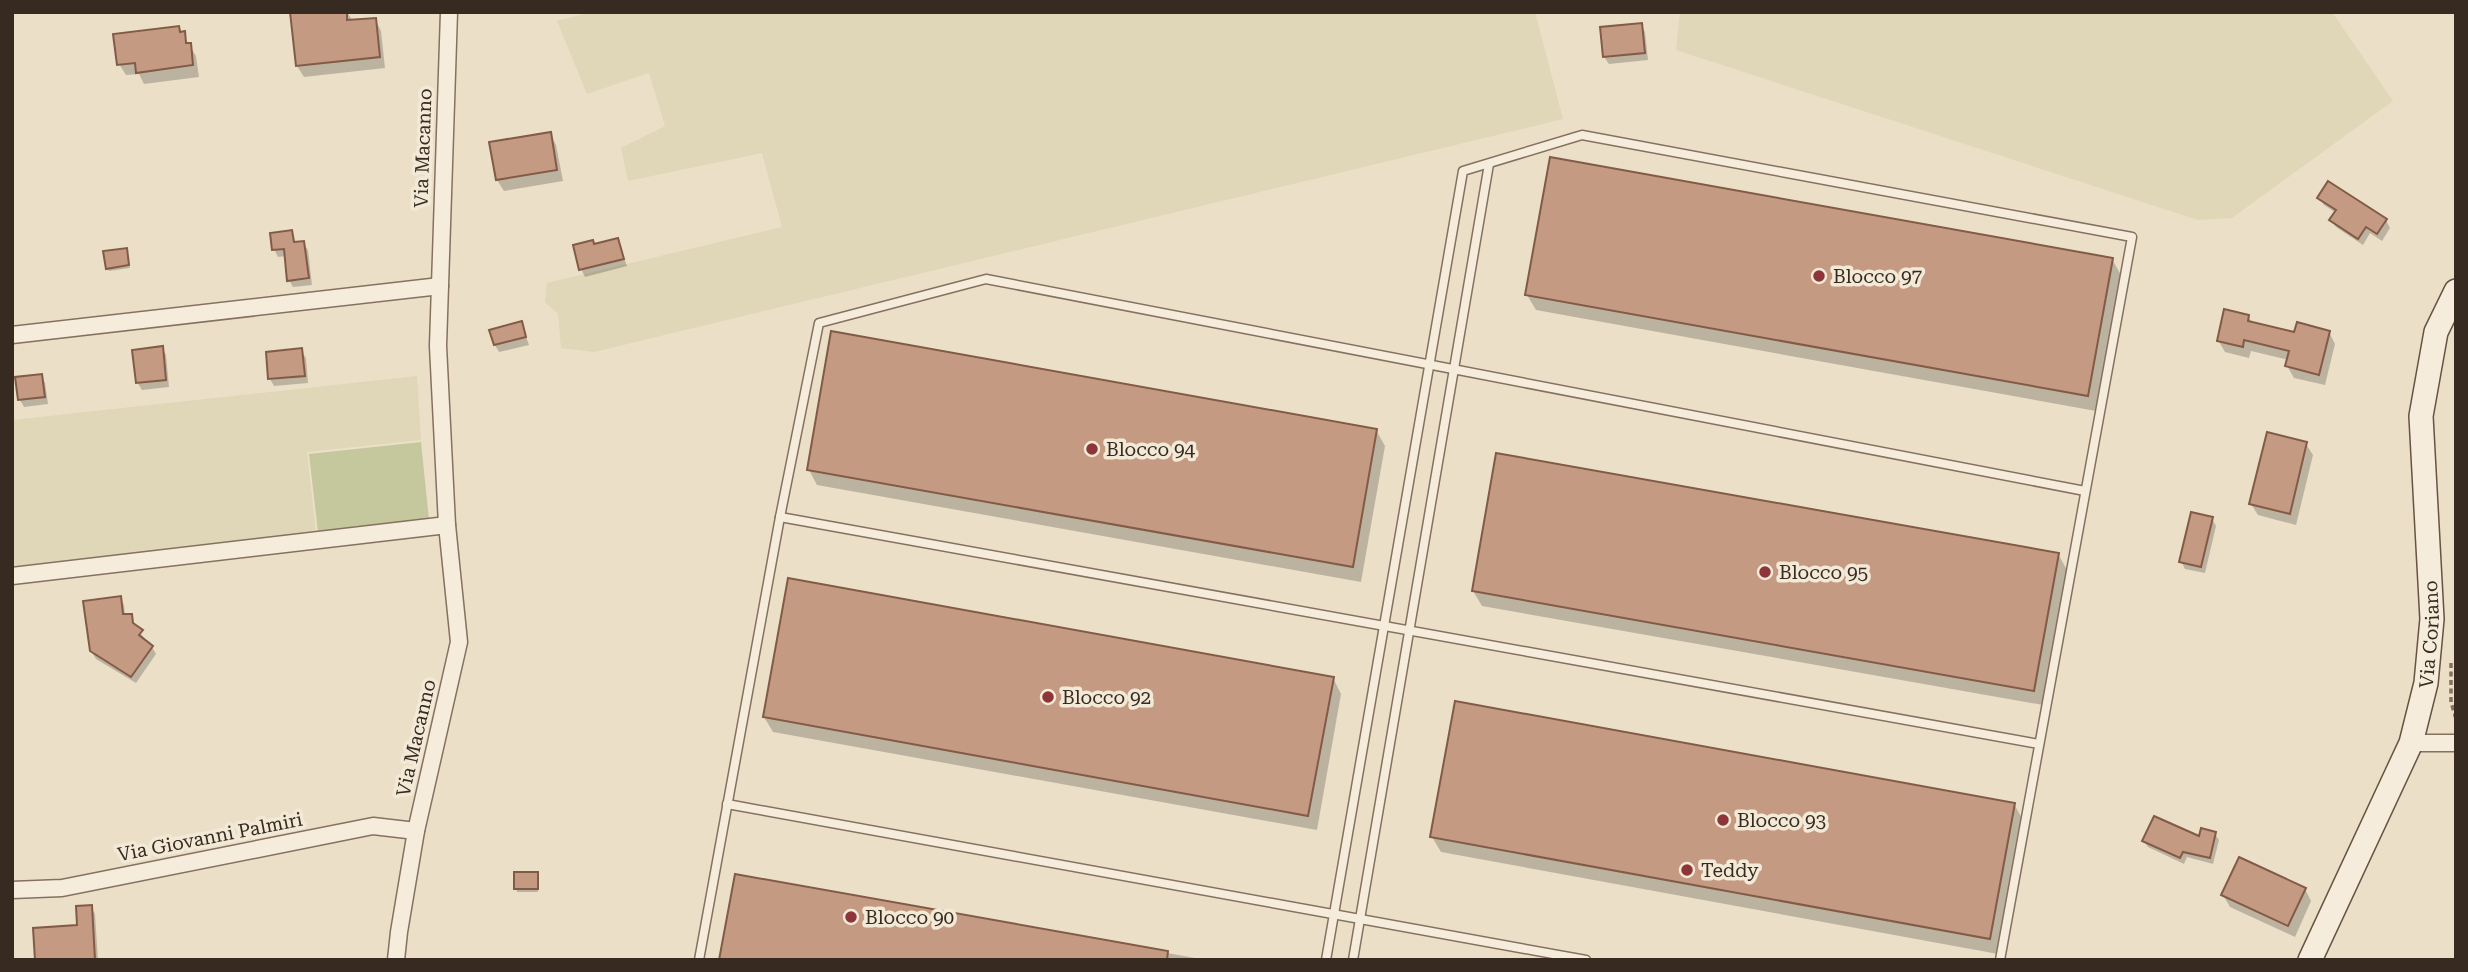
<svg xmlns="http://www.w3.org/2000/svg" width="2468" height="972" viewBox="0 0 2468 972" font-family="'Roboto Serif',serif">
  <rect width="100%" height="100%" fill="#ebdfc8"/>
  <g fill="#dfd7b7">
    <polygon points="592,12 1535,12 1563,119 594,352 561,348 558,314 545,302 547,283 782,227 762,153 628,181 621,148 665,126 649,73 587,94 557,21"/>
    <polygon points="1680,12 2332,12 2393,101 2232,218 2198,220 1676,50"/>
    <polygon points="417,376 421,440 307,452 316,532 12,568 12,420"/>
  </g>
  <polygon fill="#c5c89d" points="421,442 429,520 318,532 309,454"/>
  <g fill="#0003">
    <polygon points="314,12 347,12 352,20 375,19 381,31 385,68 304,77 297,66"/>
    <polygon points="1641,25 1645,32 1648,60 1609,64 1604,57"/>
    <polygon points="178,27 196,56 199,77 144,84 139,74 126,75 119,64"/>
    <polygon points="550,134 556,145 563,181 504,191 497,180"/>
    <polygon points="2319,198 2386,220 2390,228 2382,241 2370,233 2363,245 2336,227 2331,220 2336,213 2324,205"/>
    <polygon points="291,232 296,243 303,243 308,250 312,285 293,287 289,280 286,256 278,257 274,249"/>
    <polygon points="617,240 627,266 585,277 581,269 594,246"/>
    <polygon points="127,253 130,268 109,271 107,268"/>
    <polygon points="2112,259 2121,275 2096,411 1536,310 1527,295"/>
    <polygon points="2248,316 2253,324 2296,334 2329,332 2335,344 2325,385 2294,378 2287,366 2289,360 2251,351 2249,358 2225,352 2218,340"/>
    <polygon points="521,323 529,345 499,352 495,345"/>
    <polygon points="162,348 166,355 169,387 142,390 137,382"/>
    <polygon points="301,350 306,358 308,383 274,386 270,379"/>
    <polygon points="41,376 45,383 48,404 24,407 20,400 17,378"/>
    <polygon points="1376,430 1385,446 1361,582 817,485 809,470"/>
    <polygon points="2306,444 2313,455 2296,525 2258,515 2251,504"/>
    <polygon points="2212,519 2216,526 2205,573 2185,569 2181,561"/>
    <polygon points="2058,554 2067,570 2043,705 1482,606 1473,591"/>
    <polygon points="120,598 124,605 125,616 131,616 136,628 145,639 144,641 152,647 156,654 136,683 96,659 91,651"/>
    <polygon points="1333,678 1341,694 1317,830 773,732 764,717"/>
    <polygon points="2014,804 2023,820 1998,954 1441,852 1432,837"/>
    <polygon points="2215,834 2219,840 2213,864 2187,857 2184,864 2148,847 2144,841 2200,839"/>
    <polygon points="537,874 538,892 517,892 516,888"/>
    <polygon points="736,876 1206,960 721,960"/>
    <polygon points="2305,889 2311,901 2295,937 2230,907 2223,895"/>
    <polygon points="91,907 95,914 98,960 37,960 79,927"/>
  </g>
  <g fill="#c59a82" stroke="#825b47" stroke-width="2">
    <polygon points="290,12 347,12 347,20 376,18 380,57 296,66"/>
    <polygon points="1642,23 1645,53 1603,57 1600,27"/>
    <polygon points="179,26 180,32 185,31 186,43 191,43 193,65 136,73 135,63 117,65 113,34"/>
    <polygon points="551,132 557,170 496,180 489,142"/>
    <polygon points="1550,157 2113,258 2088,396 1525,295"/>
    <polygon points="2328,181 2387,219 2377,234 2366,227 2358,239 2329,220 2336,210 2317,198"/>
    <polygon points="292,230 294,242 304,241 309,278 287,281 284,249 272,250 270,233"/>
    <polygon points="618,238 624,259 579,270 573,245 593,240 594,244"/>
    <polygon points="127,248 129,265 106,269 103,251"/>
    <polygon points="2224,309 2249,315 2248,321 2294,332 2297,322 2330,331 2319,375 2285,366 2289,351 2244,340 2243,347 2217,341"/>
    <polygon points="522,321 526,337 494,345 489,330"/>
    <polygon points="831,331 1377,429 1353,567 807,470"/>
    <polygon points="163,346 166,380 136,383 132,350"/>
    <polygon points="302,348 305,376 268,379 266,352"/>
    <polygon points="42,374 45,397 18,400 15,377"/>
    <polygon points="2267,432 2307,442 2290,514 2249,504"/>
    <polygon points="1496,453 2059,553 2034,691 1472,591"/>
    <polygon points="2191,512 2213,517 2201,567 2179,562"/>
    <polygon points="788,578 1334,677 1308,816 763,717"/>
    <polygon points="121,596 123,614 132,614 133,623 143,630 139,635 153,646 131,677 90,651 83,601"/>
    <polygon points="1455,701 2015,803 1990,939 1430,837"/>
    <polygon points="2154,816 2199,836 2201,828 2216,832 2210,858 2183,852 2180,858 2142,841"/>
    <polygon points="2239,857 2306,888 2288,926 2221,895"/>
    <rect x="514" y="872" width="24" height="17"/>
    <polygon points="735,874 1168,951 1167,960 719,960"/>
    <polygon points="92,905 95,960 35,960 33,928 77,925 76,906"/>
  </g>
  <g fill="none" stroke-linecap="round" stroke-linejoin="round">
    <g stroke="#85715f" stroke-width="11">
      <g id="lane">
        <polyline points="780,517 2039,744"/>
        <polyline points="727,804 1586,960"/>
        <polyline points="699,960 780,517 819,323 986,279 2085,491"/>
        <polyline points="1326,960 1463,171 1582,135 2132,237 2000,960"/>
        <polyline points="1353,960 1489,164"/>
      </g>
    </g>
    <g stroke="#85715f" stroke-width="19">
      <g id="street">
        <polyline points="12,335 440,286"/>
        <polyline points="12,576 447,525"/>
        <polyline points="2411,743 2456,743"/>
        <polyline points="12,890 62,888 373,826 416,831"/>
        <polyline points="396,960 399,932 416,831 459,642 447,525 438,346 449,12"/>
      </g>
    </g>
    <g stroke="#675342" stroke-width="26">
      <g id="secondary">
        <path id="s1" d="M2310,960l101,-217 15,-60 6,-64 -11,-203 15,-84 20,-41"/>
      </g>
    </g>
    <polyline stroke="#85715f" stroke-width="3.5" stroke-dasharray="5 3.5" stroke-linecap="butt" points="2451,663 2451,702 2456,719"/>
    <use href="#lane" stroke="#f6ecdb" stroke-width="8"/>
    <use href="#street" stroke="#f6ecdb" stroke-width="16"/>
    <use href="#secondary" stroke="#f6ecdb" stroke-width="23"/>
  </g>
  <g fill="#8e353a" stroke="#f3e9d7" stroke-width="2.5">
    <circle cx="1819" cy="276" r="7"/>
    <circle cx="1092" cy="449" r="7"/>
    <circle cx="1765" cy="572" r="7"/>
    <circle cx="1048" cy="697" r="7"/>
    <circle cx="1723" cy="820" r="7"/>
    <circle cx="1687" cy="870" r="7"/>
    <circle cx="851" cy="917" r="7"/>
  </g>
  <g text-anchor="middle" dominant-baseline="central" stroke-width="7" stroke-linejoin="round" paint-order="stroke">
    <g font-size="19" fill="#372a21" stroke="#f3e9d7">
      <text transform="translate(423 148) rotate(-88)">Via Macanno</text>
      <text stroke="none"><textPath href="#s1" startOffset="350">Via Coriano</textPath></text>
      <text transform="translate(416 738) rotate(-77)">Via Macanno</text>
      <text transform="translate(210 837) rotate(-11)">Via Giovanni Palmiri</text>
    </g>
    <g font-size="19" fill="#372a21" stroke="#f3e9d7" text-anchor="start">
      <text x="1833" y="276">Blocco 97</text>
      <text x="1106" y="449">Blocco 94</text>
      <text x="1779" y="572">Blocco 95</text>
      <text x="1062" y="697">Blocco 92</text>
      <text x="1737" y="820">Blocco 93</text>
      <text x="1701" y="870">Teddy</text>
      <text x="865" y="917">Blocco 90</text>
    </g>
  </g>
  <rect width="2468" height="972" fill="none" stroke="#372a21" stroke-width="28"/>
</svg>
